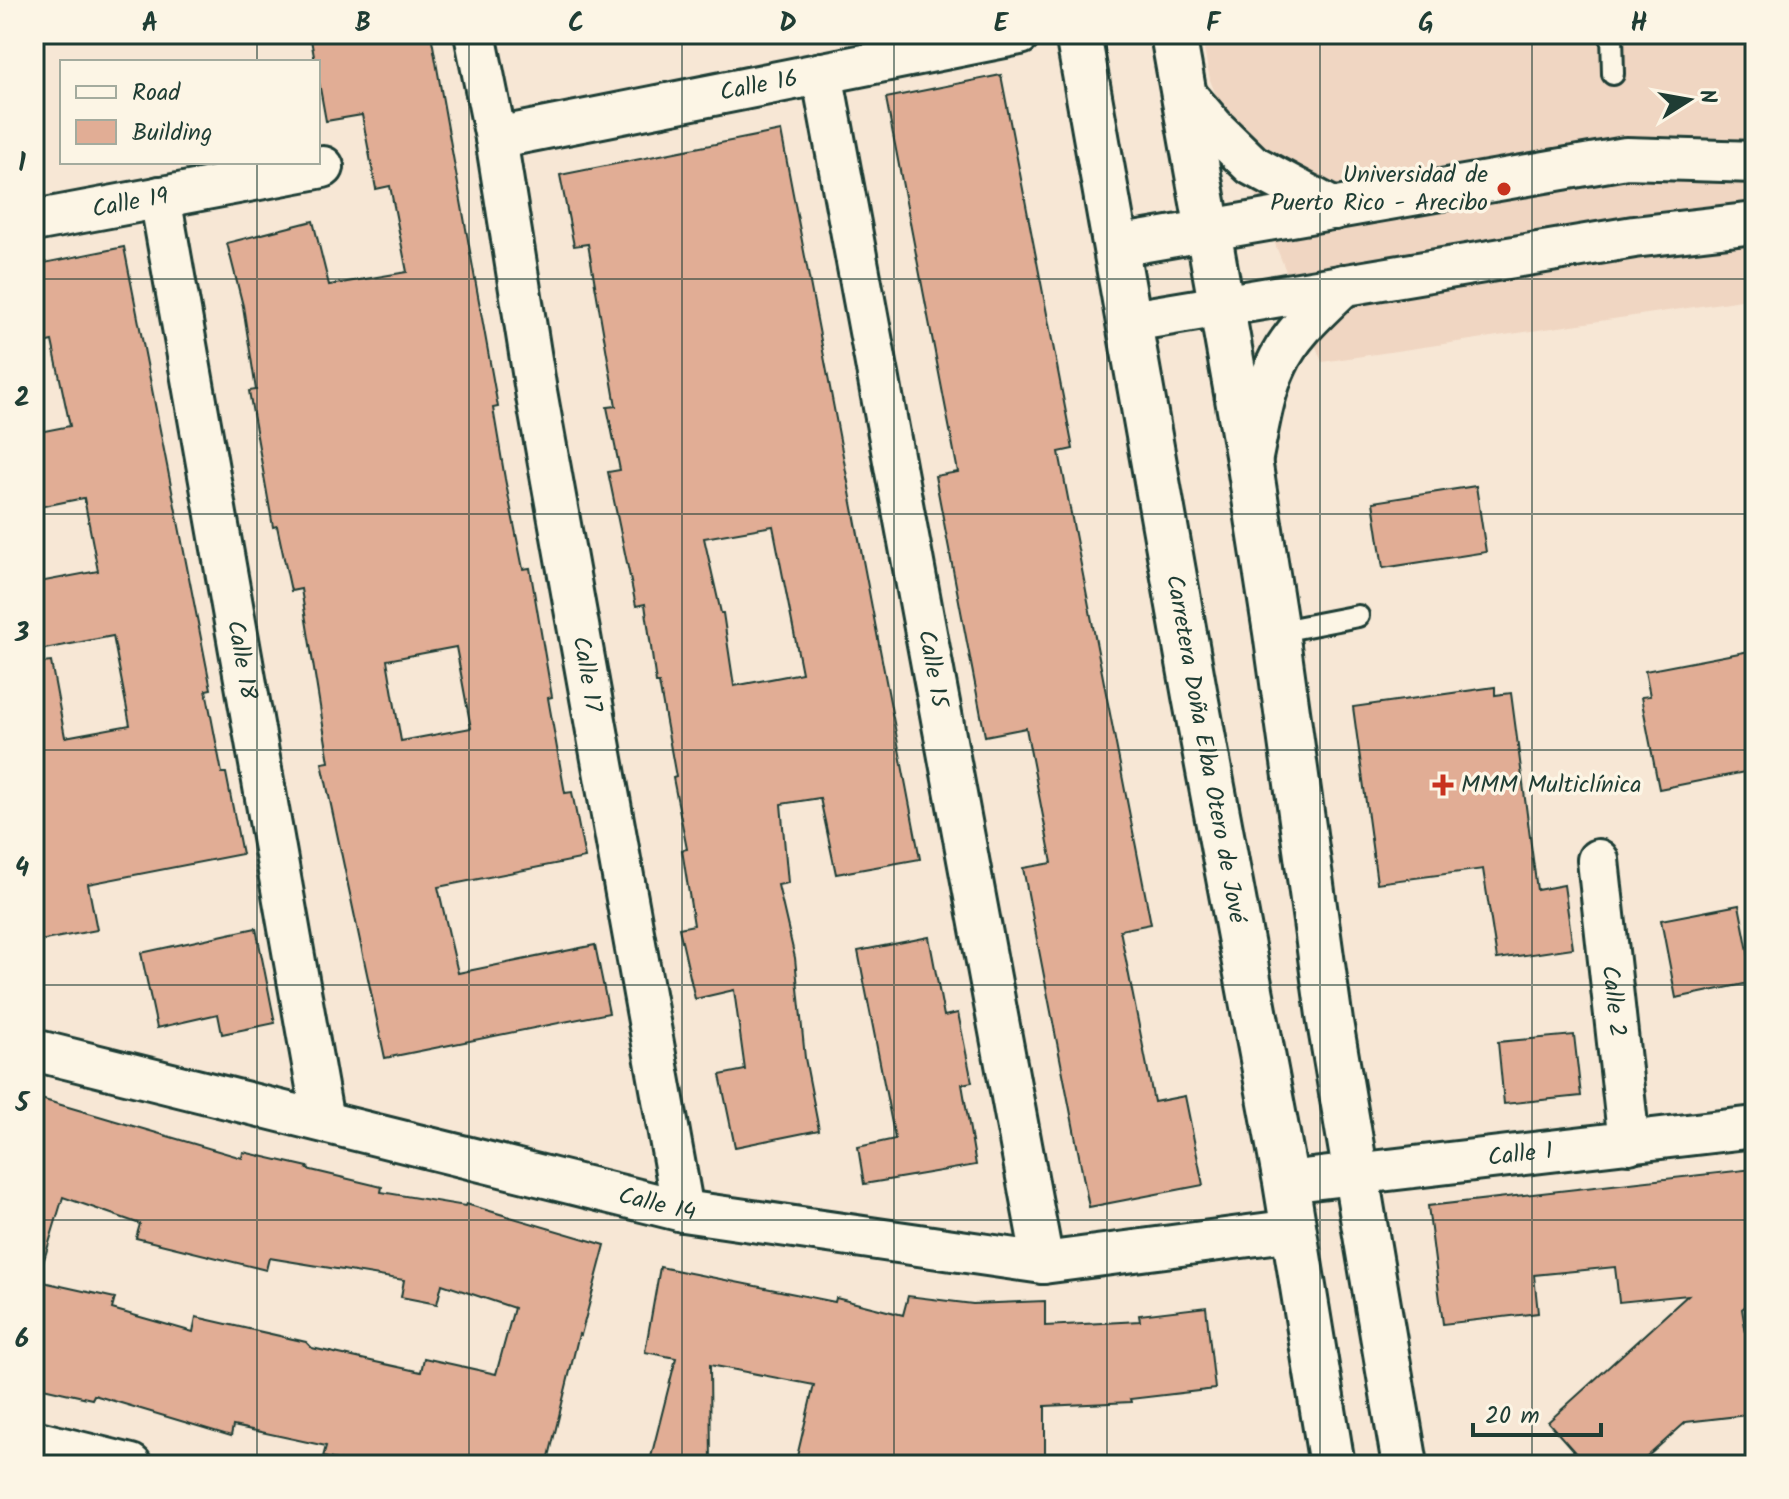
<svg xmlns="http://www.w3.org/2000/svg" width="1789" height="1499" viewBox="0 0 1789 1499" font-family="Kalam,sans-serif">
  <rect width="100%" height="100%" fill="#f7e7d5"/>
  <filter id="ink" filterUnits="userSpaceOnUse"><feTurbulence type="fractalNoise" baseFrequency=".0125" numOctaves="2"/><feDisplacementMap in="SourceGraphic" scale="16" xChannelSelector="R" yChannelSelector="G"/><feConvolveMatrix kernelMatrix="1 2 1 2 8 2 1 2 1" color-interpolation-filters="sRGB"/></filter>
  <g filter="url(#ink)">
    <polygon fill="#f0d6c2" points="1201,34 1755,34 1755,298 1322,362 1210,80"/>
    <g fill="#e1ad95" stroke="#1f3d34" stroke-width="2" fill-rule="evenodd">
      <path d="M310,34h121l67,373 -5,1 12,71 18,90 7,-1 22,129 -4,1 17,95 7,-1 13,66 -147,29 20,86 137,-28 14,68 -224,45 -63,-295 7,-1 -28,-173 -10,2 -14,-65 -4,1 -24,-136 7,-1 -13,-84 -16,-63 86,-22 16,64 78,-13 -17,-86 -14,3 -14,-74 -36,6 -8,-44v-15h-3zM456,647l15,81 -70,13 -14,-81z"/>
      <polygon points="1001,75 1073,449 1059,452 1151,924 1120,930 1154,1102 1185,1096 1203,1185 1089,1207 1023,868 1052,863 1026,728 985,736 935,476 958,472 886,98"/>
      <path d="M781,131l139,728 -84,15 -16,-76 -39,6 7,79 -10,2 17,73 10,100 14,72 -84,17 -15,-72 25,-5 -11,-80 -39,9 -16,-71 15,-3 -12,-75 5,-1 -14,-71 3,-1 -17,-94h-3l-11,-79 -9,2 -28,-134 12,-2 -13,-63 9,-1 -28,-162 -14,2 -14,-71zM773,526l29,147 -68,13 -11,-73h-2l-17,-75z"/>
      <polygon points="124,247 211,689 206,690 222,773 226,773 242,854 88,884 97,930 34,942 34,664 51,662 65,737 130,725 113,636 34,651 34,583 98,571 84,498 34,508 34,433 70,426 52,341 34,345 34,265"/>
      <polygon points="1476,486 1486,552 1383,568 1373,502"/>
      <polygon points="1755,650 1755,770 1659,789 1641,697 1650,696 1645,671"/>
      <polygon points="1495,687 1495,695 1511,693 1537,890 1564,885 1573,948 1497,959 1483,869 1377,883 1353,707"/>
      <polygon points="1739,905 1754,982 1676,998 1661,920"/>
      <polygon points="256,928 275,1023 222,1034 218,1014 157,1028 141,953"/>
      <polygon points="929,937 944,1016 958,1013 972,1082 962,1084 976,1165 864,1184 858,1147 895,1139 858,951"/>
      <polygon points="1574,1035 1581,1096 1504,1104 1498,1042"/>
      <polygon points="34,1097 242,1158 243,1152 308,1167 307,1169 382,1187 381,1192 465,1206 466,1204 605,1245 581,1335 579,1334 547,1465 359,1465 323,1457 326,1446 233,1426 231,1436 94,1395 92,1399 34,1386 34,1280 115,1298 112,1309 193,1332 196,1317 306,1342 312,1348 421,1372 424,1358 496,1374 514,1308 442,1284 437,1304 401,1297 404,1280 269,1258 266,1270 136,1238 140,1224 63,1197 43,1263 34,1262"/>
      <polygon points="1753,1169 1755,1299 1742,1309 1755,1389 1755,1414 1686,1422 1638,1465 1586,1465 1548,1422 1688,1295 1619,1302 1615,1267 1534,1275 1538,1313 1443,1324 1428,1206"/>
      <polygon points="660,1267 835,1302 836,1298 903,1315 908,1296 973,1304 1045,1301 1045,1326 1140,1321 1139,1315 1206,1307 1215,1389 1130,1399 1131,1402 1045,1406 1045,1465 795,1465 814,1385 710,1365 711,1465 649,1465 676,1358 645,1352"/>
    </g>
    <g fill="none" stroke-linecap="round" stroke-linejoin="round">
      <g stroke="#1f3d34" stroke-width="26">
        <g id="lane">
          <polyline points="1612,34 1613,74"/>
          <polyline points="1276,632 1358,616"/>
        </g>
      </g>
      <g stroke="#1f3d34" stroke-width="46">
        <g id="street">
          <path id="s1" d="M475,34l21,104 40,253 147,820"/>
          <path id="s2" d="M822,73l221,1190"/>
          <polyline points="1185,94 1216,130 1252,165 1334,209"/>
          <path id="s3" d="M496,138l524,-104"/>
          <path id="s4" d="M160,197l163,924"/>
          <path id="s5" d="M34,221l289,-54"/>
          <polyline points="1117,246 1626,158 1755,162"/>
          <polyline points="1131,321 1634,237 1755,223"/>
          <path d="M1251,462c7,-32 11,-66 25,-96 14,-32 44,-58 68,-81"/>
          <path id="s6" d="M1598,860l31,283"/>
          <path id="s7" d="M34,1050l649,161 360,52 251,-33"/>
          <path id="s8" d="M1286,1182l469,-55"/>
          <polyline points="34,1441 131,1465"/>
        </g>
      </g>
      <g stroke="#1f3d34" stroke-width="50">
        <g id="secondary">
          <path id="s9" d="M1078,34l117,662 91,486 46,283"/>
          <polyline points="1173,34 1250,466 1276,632 1330,1022 1405,1465"/>
        </g>
      </g>
      <use href="#lane" stroke="#fcf5e5" stroke-width="20"/>
      <use href="#street" stroke="#fcf5e5" stroke-width="40"/>
      <use href="#secondary" stroke="#fcf5e5" stroke-width="44"/>
    </g>
  </g>
  <path fill="none" stroke="#1f3d34" stroke-width="2" stroke-opacity="0.55" d="M257,34v28M469,34v1431M682,34v1431M894,34v1431M1107,34v1431M1320,34v1431M1532,34v1431M257,162v1303M34,279h1721M34,514h1721M34,750h1721M34,985h1721M34,1220h1721"/>
  <g fill="#c8321e" stroke="#fcf5e5" stroke-width="3">
    <circle cx="1504" cy="189" r="8"/>
    <path d="M1439 773h8v8h8v8h-8v8h-8v-8h-8v-8h8z"/>
  </g>
  <g text-anchor="middle" dominant-baseline="central" stroke-width="7" stroke-linejoin="round" paint-order="stroke">
    <g font-size="24" fill="#1f3d34" stroke="#fcf5e5">
      <text stroke="none"><textPath href="#s3" startOffset="268">Calle 16</textPath></text>
      <text stroke="none"><textPath href="#s5" startOffset="98">Calle 19</textPath></text>
      <text stroke="none"><textPath href="#s4" startOffset="470">Calle 18</textPath></text>
      <text stroke="none"><textPath href="#s2" startOffset="606">Calle 15</textPath></text>
      <text stroke="none"><textPath href="#s1" startOffset="650">Calle 17</textPath></text>
      <text stroke="none"><textPath href="#s9" startOffset="726">Carretera Doña Elba Otero de Jové</textPath></text>
      <text stroke="none"><textPath href="#s6" startOffset="142">Calle 2</textPath></text>
      <text stroke="none"><textPath href="#s8" startOffset="236">Calle 1</textPath></text>
      <text stroke="none"><textPath href="#s7" startOffset="642">Calle 14</textPath></text>
    </g>
    <g font-size="24" fill="#1f3d34" stroke="#fcf5e5" text-anchor="end">
      <text x="1488" y="175">Universidad de<tspan x="1488" dy="28">Puerto Rico - Arecibo</tspan></text>
      <text x="1461" y="785" text-anchor="start">MMM Multiclínica</text>
    </g>
  </g>
  <rect width="1789" height="1499" fill="none" stroke="#fcf5e5" stroke-width="88"/>
  <rect x="60" y="60" width="260" height="104" fill="#fcf5e5" stroke="#a4ab9e" stroke-width="2"/>
  <rect x="76" y="86" width="40" height="12" fill="#fcf5e5" stroke="#a4ab9e" stroke-width="2"/>
  <text x="132" y="100" font-size="24" fill="#1f3d34">Road</text>
  <rect x="76" y="120" width="40" height="24" fill="#e1ad95" stroke="#a4ab9e" stroke-width="2"/>
  <text x="132" y="140" font-size="24" fill="#1f3d34">Building</text>
  <g transform="translate(1689 100) rotate(79)" stroke="#fcf5e5" stroke-width="6" paint-order="stroke">
  <path d="M0-6L14 30L0 20L-14 30Z" fill="#1f3d34"/>
  <text y="-12" font-size="22" font-weight="bold" text-anchor="middle" fill="#1f3d34">N</text>
  </g>
  <path d="M1473 1423v12h128v-12" fill="none" stroke="#1f3d34" stroke-width="4"/>
  <text x="1485" y="1423" font-size="24" fill="#1f3d34" stroke="#fcf5e5" stroke-width="6" paint-order="stroke">20 m</text>
  <rect x="44" y="44" width="1701" height="1411" fill="none" stroke="#1f3d34" stroke-width="3"/>
  <g font-size="26" text-anchor="middle" font-weight="bold" fill="#1f3d34">
    <text x="150" y="31">A</text>
    <text x="363" y="31">B</text>
    <text x="576" y="31">C</text>
    <text x="788" y="31">D</text>
    <text x="1001" y="31">E</text>
    <text x="1213" y="31">F</text>
    <text x="1426" y="31">G</text>
    <text x="1639" y="31">H</text>
    <text x="22" y="171">1</text>
    <text x="22" y="406">2</text>
    <text x="22" y="641">3</text>
    <text x="22" y="876">4</text>
    <text x="22" y="1111">5</text>
    <text x="22" y="1347">6</text>
  </g>
</svg>
